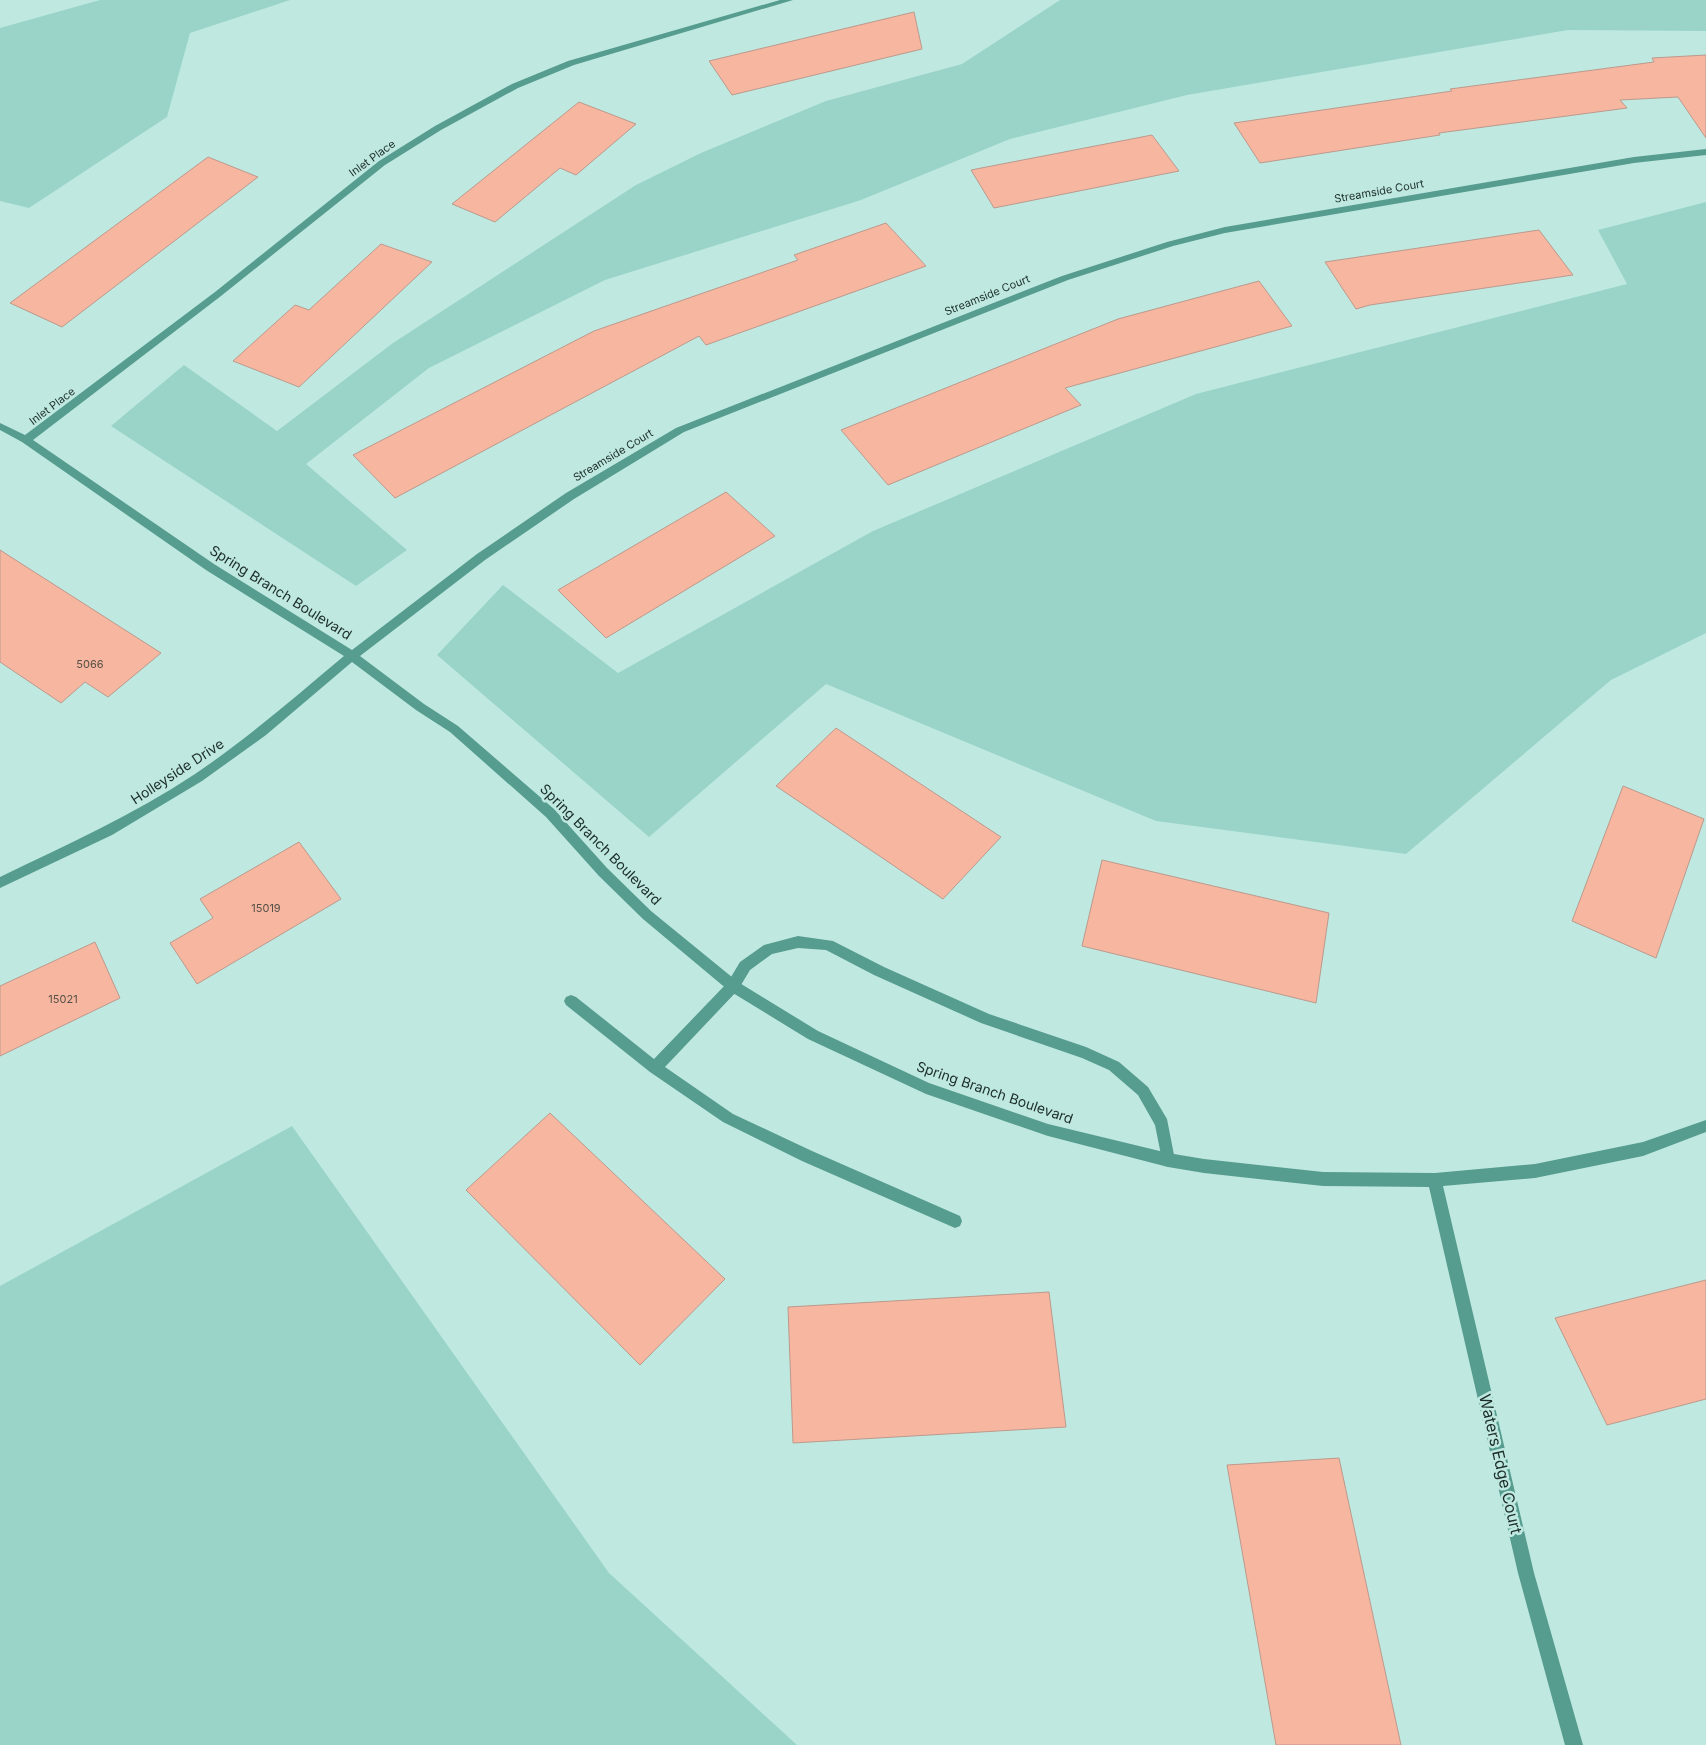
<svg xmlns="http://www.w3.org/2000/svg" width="1706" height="1745" viewBox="0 0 1706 1745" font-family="Inter,sans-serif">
  <rect width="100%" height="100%" fill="#bfe9e0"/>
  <g fill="#9ad4c9">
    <polygon points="100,0 290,0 190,33 167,117 29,208 0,201 0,28"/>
    <polygon points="1060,0 1706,0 1706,31 1568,30 1187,95 1010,139 861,200 605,280 429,368 306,464 407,550 356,586 111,426 184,365 277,431 393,343 636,185 701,153 826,101 962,64"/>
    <polygon points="1706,202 1706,633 1611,680 1406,854 1156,821 826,684 649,837 437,655 503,585 618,673 873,531 1196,394 1627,284 1598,230"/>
    <polygon points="292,1126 609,1573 797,1745 0,1745 0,1286"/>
  </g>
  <g fill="#f7b69f" stroke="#bc998d">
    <polygon points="914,12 922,49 732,95 709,61"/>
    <polygon points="1706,55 1706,138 1678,97 1620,100 1627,108 1439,133 1440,135 1260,163 1234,123 1452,91 1450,89 1654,62 1652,58"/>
    <polygon points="579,102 636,124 576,175 560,168 495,222 452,204"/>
    <polygon points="1152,135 1179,171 994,208 971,170"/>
    <polygon points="208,157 258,177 62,327 10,303"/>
    <polygon points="886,223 926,266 706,345 699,336 395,498 353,455 594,331 798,260 794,255"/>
    <polygon points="1539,230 1573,275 1370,305 1356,309 1325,262"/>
    <polygon points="381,244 432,262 299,387 233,361 295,305 309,310"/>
    <polygon points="1259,281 1292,326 1065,388 1081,405 888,485 841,430 1118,319"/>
    <polygon points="726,492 775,536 606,638 558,590"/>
    <polygon points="0,550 161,653 108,697 85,682 61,703 0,662"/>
    <polygon points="836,728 1001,837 943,899 776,786"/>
    <polygon points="1623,786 1704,819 1656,958 1572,921"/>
    <polygon points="299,842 341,899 197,984 170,943 213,918 200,899"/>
    <polygon points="1102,860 1329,913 1316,1003 1082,946"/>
    <polygon points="95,942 120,998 0,1056 0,986"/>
    <polygon points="550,1113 725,1279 640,1365 466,1190"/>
    <polygon points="1706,1280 1706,1399 1607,1425 1555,1318"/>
    <polygon points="1049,1292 1066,1427 793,1443 788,1307"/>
    <polygon points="1339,1458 1401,1745 1276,1745 1227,1465"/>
  </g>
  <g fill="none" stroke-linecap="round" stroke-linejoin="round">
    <polygon fill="#569c8f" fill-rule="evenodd" points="798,936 833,941 884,967 989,1014 1086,1047 1119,1062 1148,1087 1167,1119 1175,1160 1173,1165 1168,1167 1163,1165 1155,1125 1138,1095 1109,1070 1082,1058 981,1023 874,975 826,950 798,948 772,954 750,970 738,990 665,1067 733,1114 812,1151 960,1216 962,1221 960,1226 955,1228 802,1161 723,1122 650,1072 566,1005 564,1001 566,997 571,995 576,997 654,1059 728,982 740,962 764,945"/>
    <path fill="#569c8f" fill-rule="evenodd" d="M780,0h13l-219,65 -56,23 -77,42 -56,35 -164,131 -188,144 181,124 138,86 125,-96 89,-61 110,-65 386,-152 105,-34 58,-15 409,-70 72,-8v6l-72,8 -409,70 -52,13 -105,34 -384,152 -110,67 -89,61 -125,96 64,48 34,22 96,83 53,59 44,43 87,71 80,49 111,52 119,41 120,29 36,6 119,13 112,1 100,-9 108,-22 63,-22v12l-63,24 -108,22 -92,8 91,387 49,172h-18l-47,-172 -89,-386 -106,-1 -119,-13 -36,-6 -120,-31 -122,-42 -118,-55 -80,-49 -85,-71 -44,-43 -53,-59 -96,-85 -34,-22 -64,-48 -86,73 -64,46 -90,54 -112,53v-11c66,-32 133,-62 195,-103 52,-35 100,-77 149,-118l-138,-86 -184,-128 -22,-12v-7l25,12 190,-143 164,-131 56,-35 77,-42 56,-23z"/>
  </g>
  <g text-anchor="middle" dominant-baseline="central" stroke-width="5" stroke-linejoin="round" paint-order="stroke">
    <g font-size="11" fill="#1c2d2a" stroke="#bfe9e0">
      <text transform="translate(372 158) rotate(-36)">Inlet Place</text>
      <text transform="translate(1379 191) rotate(-10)">Streamside Court</text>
      <text transform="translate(987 295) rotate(-22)">Streamside Court</text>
      <text transform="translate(52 406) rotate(-37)">Inlet Place</text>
      <text transform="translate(613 455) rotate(-31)">Streamside Court</text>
    </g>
    <g font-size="11" fill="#534f47">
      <text x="90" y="664">5066</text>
      <text x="266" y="908">15019</text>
      <text x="63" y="999">15021</text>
    </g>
    <g font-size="14" fill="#1c2d2a" stroke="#bfe9e0">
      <text transform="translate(281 592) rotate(32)">Spring Branch Boulevard</text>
      <text transform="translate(177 771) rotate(-33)">Holleyside Drive</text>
      <text transform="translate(601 844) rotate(45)">Spring Branch Boulevard</text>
      <text transform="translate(995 1092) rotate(19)">Spring Branch Boulevard</text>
    </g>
    <g font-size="16" fill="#1c2d2a" stroke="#bfe9e0">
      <text transform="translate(1501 1464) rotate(77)">Waters Edge Court</text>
    </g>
  </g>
</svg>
